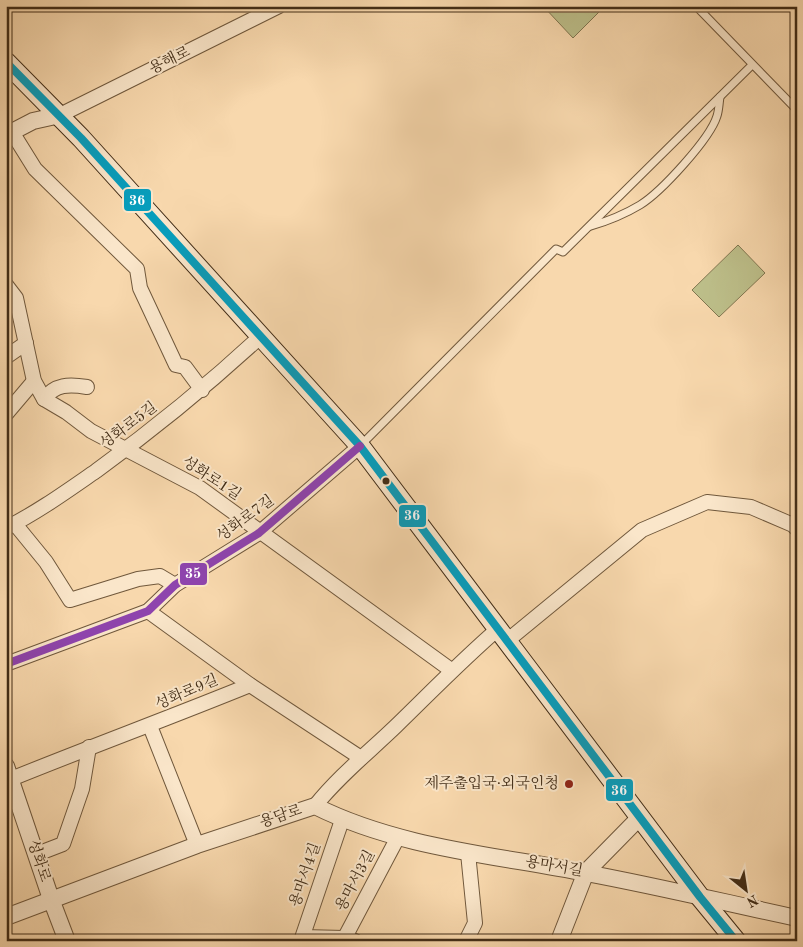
<svg xmlns="http://www.w3.org/2000/svg" width="803" height="947" viewBox="0 0 803 947" font-family="'Old Standard TT','Noto Serif KR',serif">
  <rect width="100%" height="100%" fill="#f8d8ad"/>
  <filter id="stains"><feTurbulence type="fractalNoise" baseFrequency=".004" numOctaves="4"/><feColorMatrix values="0 0 0 0 .2 0 0 0 0 .09 0 0 0 0 .02 0 0 0 .5 -.17"/></filter>
  <radialGradient id="worn" r=".72"><stop offset=".6" stop-color="#630" stop-opacity="0"/><stop offset="1" stop-color="#630" stop-opacity=".3"/></radialGradient>
  <g fill="#bdbf8a" stroke="#807650">
    <polygon points="543,6 605,6 573,38"/>
    <polygon points="738,245 765,273 719,317 692,290"/>
  </g>
  <g fill="none" stroke-linecap="round" stroke-linejoin="round">
    <g stroke="#70583c" stroke-width="9">
      <g id="service">
        <polyline points="696,6 797,110"/>
        <path d="M591,226c17,-5 34,-12 49,-21 21,-13 70,-66 77,-89 2,-6 2,-13 3,-19"/>
        <polyline points="360,446 556,249 563,252 752,65"/>
      </g>
    </g>
    <g stroke="#70583c" stroke-width="16">
      <g id="minor">
        <polyline points="60,115 279,6"/>
        <polyline points="12,132 35,169 137,269 140,288 176,365 185,367 202,390"/>
        <polyline points="6,285 16,298 34,381 44,399 66,412 91,431 200,488 451,670"/>
        <polyline points="6,357 26,343"/>
        <path d="M44,399c11,-15 25,-15 43,-12"/>
        <polyline points="6,414 34,381"/>
        <polyline points="15,524 46,562 70,600 138,579 160,576 175,585"/>
        <path d="M6,528c32,-16 61,-37 90,-57 58,-42 112,-86 165,-135"/>
        <polyline points="148,611 250,685 361,758"/>
        <polyline points="508,640 642,530 707,502 751,507 793,525 797,529"/>
        <polyline points="6,664 148,611 175,585 259,533 360,446"/>
        <polyline points="150,726 197,845"/>
        <path d="M6,781c81,-33 163,-63 244,-96"/>
        <path d="M315,806c24,-30 54,-54 81,-80 34,-33 67,-67 103,-98"/>
        <polyline points="37,854 63,844 82,789 89,747"/>
        <polyline points="303,937 344,938 355,941"/>
        <polyline points="301,941 342,820"/>
        <polyline points="343,941 398,837"/>
        <polyline points="466,941 475,923 468,853"/>
      </g>
    </g>
    <g stroke="#70583c" stroke-width="18">
      <g id="tertiary">
        <polyline points="6,135 33,121 60,115"/>
        <polyline points="6,766 51,899 67,941"/>
        <path d="M6,917l191,-72 118,-39c84,42 180,49 271,67 70,13 141,30 211,45"/>
        <polyline points="559,941 586,872 640,817"/>
      </g>
    </g>
    <g stroke="#422d17" stroke-width="21">
      <polyline id="secondary" points="6,62 81,138 360,446 700,897 736,941"/>
    </g>
    <use href="#service" stroke="#fae6ca" stroke-width="7"/>
    <use href="#minor" stroke="#fae6ca" stroke-width="14"/>
    <use href="#tertiary" stroke="#fae6ca" stroke-width="16"/>
    <use href="#secondary" stroke="#fae6ca" stroke-width="19"/>
    <g stroke="#fae6ca" stroke-width="11">
      <polyline id="bus-1" points="6,62 81,138 360,446 700,897 736,941"/>
    </g>
    <g stroke="#fae6ca" stroke-width="11">
      <polyline id="bus-2" points="6,664 148,611 175,585 259,533 360,446"/>
    </g>
    <use href="#bus-1" stroke="#079dbc" stroke-width="8"/>
    <use href="#bus-2" stroke="#8e44ad" stroke-width="8"/>
  </g>
  <circle fill="#422d17" stroke="#fae6ca" stroke-width="2" cx="386" cy="481" r="4.5"/>
  <circle fill="#8f2418" stroke="#fae6ca" stroke-width="2" cx="569" cy="784" r="5"/>
  <g text-anchor="middle" dominant-baseline="central" stroke-width="4" stroke-linejoin="round" paint-order="stroke">
    <g font-size="15" fill="#422d17" stroke="#fae6ca">
      <text transform="translate(170 61) rotate(-26)">용해로</text>
      <text transform="translate(129 426) rotate(-37)">성화로5길</text>
      <text transform="translate(211 479) rotate(33)">성화로1길</text>
      <text transform="translate(246 519) rotate(-36)">성화로7길</text>
      <text transform="translate(187 693) rotate(-23)">성화로9길</text>
      <text transform="translate(281 817) rotate(-18)">용담로</text>
      <text transform="translate(38 861) rotate(72)">성화로</text>
      <text transform="translate(554 867) rotate(10)">용마서길</text>
      <text transform="translate(306 875) rotate(-71)">용마서4길</text>
      <text transform="translate(356 881) rotate(-62)">용마서3길</text>
    </g>
    <g font-size="15" fill="#422d17" stroke="#fae6ca" text-anchor="end">
      <text x="559" y="784">제주출입국·외국인청</text>
    </g>
  </g>
  <g stroke="#fae6ca" stroke-width="2">
    <rect x="123" y="188" width="29" height="24" rx="5" fill="#079dbc"/>
    <rect x="398" y="504" width="29" height="24" rx="5" fill="#079dbc"/>
    <rect x="179" y="562" width="29" height="24" rx="5" fill="#8e44ad"/>
    <rect x="605" y="778" width="29" height="24" rx="5" fill="#079dbc"/>
  </g>
  <g font-size="14" text-anchor="middle" font-weight="bold" fill="#fff">
    <text x="137" y="205">36</text>
    <text x="412" y="520">36</text>
    <text x="193" y="578">35</text>
    <text x="619" y="795">36</text>
  </g>
  <rect width="803" height="947" fill="none" stroke="#f8d8ad" stroke-width="25"/>
  <rect x="8" y="8" width="788" height="932" fill="none" stroke="#422d17" stroke-width="2.5"/>
  <rect x="12" y="12" width="778" height="922" fill="none" stroke="#422d17"/>
  <g transform="translate(746 890) rotate(150)" stroke="#fae6ca" stroke-width="4" paint-order="stroke">
  <path d="M0-4L9 19L0 12L-9 19Z" fill="#422d17"/>
  <text y="-8" font-size="14" font-weight="bold" text-anchor="middle" fill="#422d17">N</text>
  </g>
  <rect width="100%" height="100%" filter="url(#stains)"/>
  <rect width="100%" height="100%" fill="url(#worn)"/>
</svg>
